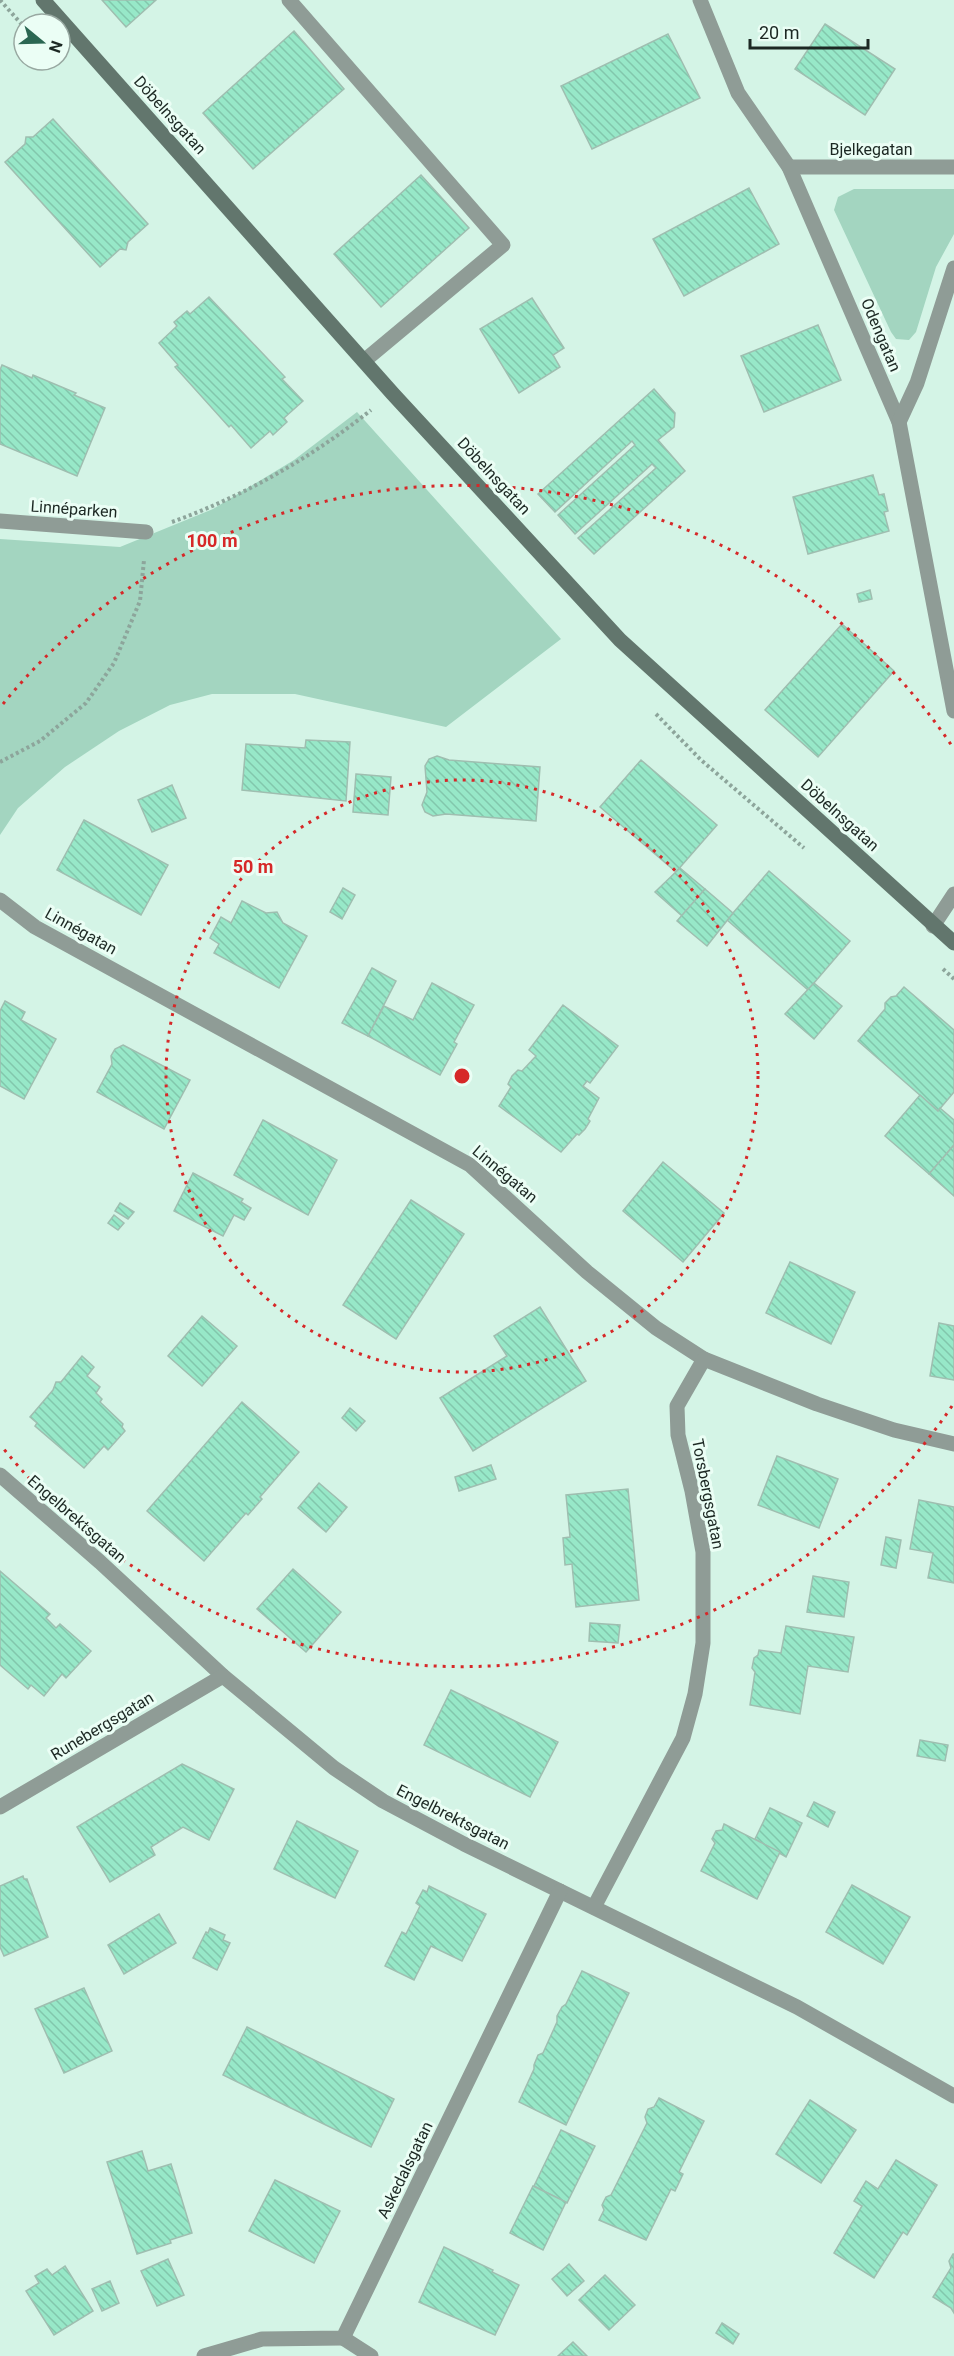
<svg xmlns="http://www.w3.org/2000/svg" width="954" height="2356" viewBox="0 0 954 2356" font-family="Roboto,sans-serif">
  <defs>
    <pattern id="building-back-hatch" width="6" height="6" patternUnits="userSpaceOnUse" patternTransform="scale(1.5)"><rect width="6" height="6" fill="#97e8c8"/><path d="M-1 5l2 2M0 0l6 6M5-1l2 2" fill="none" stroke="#82c7ac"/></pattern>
  </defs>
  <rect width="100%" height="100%" fill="#d4f4e6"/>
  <g fill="#a3d5c0">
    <polygon points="854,189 954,189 954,234 936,267 916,332 909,340 896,339 891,332 834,210 838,197"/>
    <polygon points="357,412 561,639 446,727 295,694 212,694 170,705 119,731 65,767 18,808 0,835 0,539 120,547 213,509 294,460"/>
  </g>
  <g fill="url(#building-back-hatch)" stroke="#9fbeb0" stroke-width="1.5">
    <polygon points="102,0 156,0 126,27"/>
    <polygon points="825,24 895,69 865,115 795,69"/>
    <polygon points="294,31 344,89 253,169 203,113"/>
    <polygon points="668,34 700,98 592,149 561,86"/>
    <polygon points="53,119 148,224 128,242 126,250 120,249 100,267 5,162 25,144 26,137 33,137"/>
    <polygon points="421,175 469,228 381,307 334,254"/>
    <polygon points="749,188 779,244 684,296 653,239"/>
    <polygon points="209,297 285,377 282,379 303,401 284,418 287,422 273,435 270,431 251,448 231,425 229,427 175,367 178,365 159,343 177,326 174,322 187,311 190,314"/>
    <polygon points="532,298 564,348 553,355 560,367 519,393 480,329"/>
    <polygon points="818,325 841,380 764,412 741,356"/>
    <polygon points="2,365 32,378 33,375 76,393 74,395 105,408 77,476 0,444 0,370"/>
    <polygon points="654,389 675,413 674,427 658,440 685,471 594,554 578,538 656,468 652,464 575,534 558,515 635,445 632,441 555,512 538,494"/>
    <polygon points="873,475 879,495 884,494 888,511 884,512 889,531 808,554 793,497"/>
    <polygon points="870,590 872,599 859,602 857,594"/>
    <polygon points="842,624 894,671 818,757 765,710"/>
    <polygon points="306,740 350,742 346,801 242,790 246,744 305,748"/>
    <polygon points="437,756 449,760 540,767 536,821 446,814 433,816 425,812 422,805 427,792 425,766 429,759"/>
    <polygon points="641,760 717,825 676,872 600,807"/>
    <polygon points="356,774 391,777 388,815 353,812"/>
    <polygon points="172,785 186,818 152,832 138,800"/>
    <polygon points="84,820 168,865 141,915 57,870"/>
    <polygon points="680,868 705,889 682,916 655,892"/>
    <polygon points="769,871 850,941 808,990 727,920"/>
    <polygon points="343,888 355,895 342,919 330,912"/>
    <polygon points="705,889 733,913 707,946 677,921"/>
    <polygon points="242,901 266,913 277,912 283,923 307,936 279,988 214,953 219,944 210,938 221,917 231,923"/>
    <polygon points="372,968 396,981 368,1036 342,1023"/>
    <polygon points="432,983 474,1005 454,1042 457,1044 440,1075 368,1036 384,1006 413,1020"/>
    <polygon points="814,983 842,1006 814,1039 785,1014"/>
    <polygon points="904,987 954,1030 954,1092 938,1111 858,1041 885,1009 885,1003 891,997 896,996"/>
    <polygon points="5,1001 25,1012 21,1020 56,1039 24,1099 0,1086 0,1011"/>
    <polygon points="563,1005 618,1046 590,1083 587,1081 583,1086 599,1098 588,1119 590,1121 585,1129 579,1135 577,1134 561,1152 499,1106 511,1087 508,1084 512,1076 518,1070 522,1071 536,1056 529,1050"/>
    <polygon points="123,1045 190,1080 164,1129 97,1092 112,1064 111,1056 115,1049"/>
    <polygon points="920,1095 938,1111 940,1108 954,1120 954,1145 929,1174 885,1136"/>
    <polygon points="263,1120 337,1160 308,1215 234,1175"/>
    <polygon points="954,1145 954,1196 929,1174"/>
    <polygon points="663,1162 724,1213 683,1262 623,1211"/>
    <polygon points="193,1173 243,1199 241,1202 251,1208 244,1220 234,1215 223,1236 174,1211"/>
    <polygon points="411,1200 464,1234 396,1339 343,1305"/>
    <polygon points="120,1203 134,1212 128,1219 115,1211"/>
    <polygon points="114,1215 124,1223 118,1230 108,1223"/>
    <polygon points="790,1262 855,1292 831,1344 766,1313"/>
    <polygon points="540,1307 586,1381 473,1451 440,1398 507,1356 494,1336"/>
    <polygon points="202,1316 237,1346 202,1386 168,1356"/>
    <polygon points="939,1323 954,1326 954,1380 930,1376"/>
    <polygon points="82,1356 94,1367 87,1376 100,1387 96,1393 102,1399 100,1402 123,1424 122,1427 125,1431 108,1450 104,1446 84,1468 35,1426 37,1423 30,1417 53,1390 56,1382 61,1382"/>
    <polygon points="242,1402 299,1452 260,1497 262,1499 248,1515 246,1513 204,1561 147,1511"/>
    <polygon points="350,1408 365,1421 356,1431 342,1418"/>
    <polygon points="777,1456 838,1479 819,1528 758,1505"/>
    <polygon points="491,1465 496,1479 459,1491 455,1477"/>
    <polygon points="319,1483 347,1507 326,1532 298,1508"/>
    <polygon points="628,1489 639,1600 576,1607 572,1564 565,1565 563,1538 570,1537 566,1495"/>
    <polygon points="919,1500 954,1507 954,1583 928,1578 933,1553 910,1549"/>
    <polygon points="886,1537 901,1540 896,1568 881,1565"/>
    <polygon points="293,1569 341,1612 306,1652 257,1609"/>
    <polygon points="0,1571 50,1614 46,1618 56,1628 60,1624 91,1651 66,1678 62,1674 44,1696 31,1685 28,1689 0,1665"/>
    <polygon points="813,1576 849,1582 844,1617 807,1612"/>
    <polygon points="590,1623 620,1625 618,1643 589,1641"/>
    <polygon points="786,1626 854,1637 848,1672 808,1666 800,1714 750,1705 755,1672 752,1668 754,1658 758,1655 759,1650 781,1653"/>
    <polygon points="451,1690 558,1742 530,1797 424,1745"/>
    <polygon points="920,1740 948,1745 945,1761 917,1756"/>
    <polygon points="182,1764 234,1789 209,1840 183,1827 151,1847 155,1855 110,1882 77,1827"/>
    <polygon points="814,1802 835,1812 828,1827 807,1816"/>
    <polygon points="770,1808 802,1823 786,1857 755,1839"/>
    <polygon points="297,1821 358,1851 335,1898 274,1869"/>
    <polygon points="724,1824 780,1852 757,1899 701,1871 715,1843 712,1839 716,1831 722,1830"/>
    <polygon points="23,1876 24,1879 27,1879 48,1937 4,1956 0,1947 0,1886"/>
    <polygon points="852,1885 910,1917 883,1964 826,1932"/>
    <polygon points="429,1886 486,1914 462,1961 431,1946 414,1980 385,1966 402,1932 406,1934 420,1906 416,1903 423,1890 427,1892"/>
    <polygon points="159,1914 176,1943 124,1974 108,1945"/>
    <polygon points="210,1928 225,1935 223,1940 230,1943 217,1970 193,1958 206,1932 208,1933"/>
    <polygon points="582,1971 629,1993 566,2125 519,2102 534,2069 534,2065 538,2055 543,2053 557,2022 557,2016 562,2007 566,2004"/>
    <polygon points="84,1988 112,2051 64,2073 35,2009"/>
    <polygon points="247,2027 394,2099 371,2147 223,2075"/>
    <polygon points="659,2098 704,2121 679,2172 683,2174 675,2191 671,2189 646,2240 599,2220 604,2210 602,2205 606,2197 611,2195 647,2123 645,2117 648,2109 654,2107"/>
    <polygon points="810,2100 856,2130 821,2183 776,2154"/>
    <polygon points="561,2130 595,2146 567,2203 534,2186"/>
    <polygon points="142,2151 148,2171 171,2164 192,2233 170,2240 171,2243 137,2254 107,2162"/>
    <polygon points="896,2160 937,2185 907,2235 903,2232 874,2278 834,2253 862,2206 854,2201 866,2181 878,2189"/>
    <polygon points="275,2180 340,2211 314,2263 249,2231"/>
    <polygon points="533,2186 566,2202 543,2250 510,2233"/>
    <polygon points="444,2247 493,2270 492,2272 519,2285 495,2335 419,2302"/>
    <polygon points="953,2254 954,2254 954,2313 951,2308 933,2297 951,2268 949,2261"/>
    <polygon points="168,2259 184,2295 157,2306 141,2271"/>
    <polygon points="569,2264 584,2281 567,2296 552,2279"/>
    <polygon points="65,2266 93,2311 54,2335 26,2291 39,2283 35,2276 47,2269 52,2275"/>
    <polygon points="605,2275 635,2305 609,2330 579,2300"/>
    <polygon points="110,2281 119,2303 102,2311 92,2289"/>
    <polygon points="722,2323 739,2334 733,2344 716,2333"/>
    <polygon points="573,2342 587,2356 558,2356"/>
  </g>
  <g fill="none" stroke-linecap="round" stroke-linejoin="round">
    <g stroke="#8da59b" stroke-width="4" stroke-dasharray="3 3" stroke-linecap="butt">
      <polyline points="0,0 24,27"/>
      <path d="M172,522c72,-26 139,-64 199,-112"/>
      <polyline points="656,714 701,760 804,848"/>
      <polyline points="0,762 40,741 86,703 114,663 140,601 144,560"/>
      <polyline points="943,969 954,979"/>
    </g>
    <polyline stroke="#8f9c96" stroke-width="15" points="289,0 503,245 364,361"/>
    <g stroke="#8f9c96" stroke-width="15">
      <polyline points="700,0 738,93 789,167 899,422 954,711"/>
      <polyline points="789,167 954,167"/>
      <polyline points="899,422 917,383 954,268"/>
      <polyline points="0,521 146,532"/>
      <polyline points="0,900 35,927 470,1165 587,1272 656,1328 704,1359 817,1404 894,1430 954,1444"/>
      <polyline points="933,926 954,894"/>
      <polyline points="0,1475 100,1562 223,1676 334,1768 383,1801 464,1844 797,2007 954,2096"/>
      <polyline points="0,1807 223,1676"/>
      <polyline points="594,1907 683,1738 695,1694 703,1643 703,1552 692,1491 678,1435 677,1406 704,1359"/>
      <polyline points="343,2338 371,2356"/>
      <polyline points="204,2356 262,2339 343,2338 560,1891"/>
    </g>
    <polyline stroke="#62766d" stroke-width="15" points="43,0 393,394 620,640 954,943"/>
  </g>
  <g fill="none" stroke="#d62828" stroke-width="3" stroke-dasharray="3 6">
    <circle cx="462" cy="1076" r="296"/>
    <path d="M952 1406A591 591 0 0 1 3 1448M3 704A591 591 0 0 1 952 746"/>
  </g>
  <g text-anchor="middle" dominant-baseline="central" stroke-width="6" stroke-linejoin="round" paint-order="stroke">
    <g font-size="16" fill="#1c2823" stroke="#ebfef5">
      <text transform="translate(170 115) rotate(48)">Döbelnsgatan</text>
      <text x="871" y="149">Bjelkegatan</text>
      <text transform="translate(881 335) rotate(67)">Odengatan</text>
      <text transform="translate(494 476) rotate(47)">Döbelnsgatan</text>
      <text transform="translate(74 509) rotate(4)">Linnéparken</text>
      <text transform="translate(840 815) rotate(42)">Döbelnsgatan</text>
      <text transform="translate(81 931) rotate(29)">Linnégatan</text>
      <text transform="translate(505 1174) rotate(40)">Linnégatan</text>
      <text transform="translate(708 1494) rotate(79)">Torsbergsgatan</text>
      <text transform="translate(77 1519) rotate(41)">Engelbrektsgatan</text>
      <text transform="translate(102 1726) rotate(-31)">Runebergsgatan</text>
      <text transform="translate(453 1817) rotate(27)">Engelbrektsgatan</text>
      <text transform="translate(405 2170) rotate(-64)">Askedalsgatan</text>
    </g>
  </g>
  <circle cx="462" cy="1076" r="9" fill="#d62828" stroke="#ebfef5" stroke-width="3"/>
  <g font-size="18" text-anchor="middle" font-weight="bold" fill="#d62828" stroke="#ebfef5" stroke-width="6" stroke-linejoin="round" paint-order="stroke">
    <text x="212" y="547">100 m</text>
    <text x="253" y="873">50 m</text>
  </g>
  <g transform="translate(42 42) rotate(109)"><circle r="28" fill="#ebfef5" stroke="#98a8a1" stroke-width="1.5"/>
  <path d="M0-4.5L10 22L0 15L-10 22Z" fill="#2b6752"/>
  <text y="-9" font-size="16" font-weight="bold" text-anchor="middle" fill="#1c2823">N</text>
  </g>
  <path d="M750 39v9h118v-9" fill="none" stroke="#1c2823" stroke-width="3"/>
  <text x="759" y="39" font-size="18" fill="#1c2823" stroke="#ebfef5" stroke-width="4.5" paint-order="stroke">20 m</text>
</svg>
